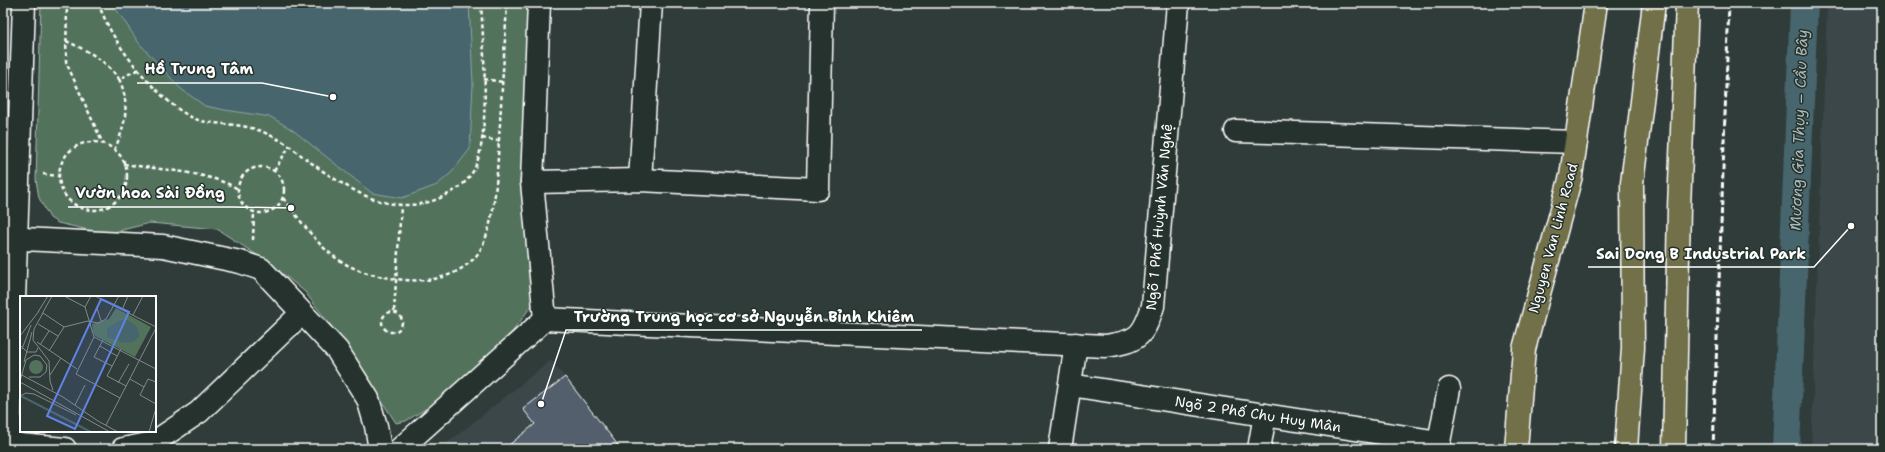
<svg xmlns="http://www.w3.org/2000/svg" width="1885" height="452" viewBox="0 0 1885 452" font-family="'Shantell Sans',sans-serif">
  <rect width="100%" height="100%" fill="#2f3c3a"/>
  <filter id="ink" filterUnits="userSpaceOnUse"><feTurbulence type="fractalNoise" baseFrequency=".025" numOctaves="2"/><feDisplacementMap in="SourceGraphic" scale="8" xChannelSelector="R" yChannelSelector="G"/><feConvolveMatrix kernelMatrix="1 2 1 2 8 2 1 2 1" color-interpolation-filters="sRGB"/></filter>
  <g filter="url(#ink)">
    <g fill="#3a4649">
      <polygon points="1827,3 1882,3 1882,449 1811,449"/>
      <polygon points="551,360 621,449 440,449"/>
    </g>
    <polygon fill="#52725c" stroke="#a8b8ae" points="41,3 546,3 535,301 491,361 435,403 406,421 396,423 341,339 305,292 272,265 217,229 150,223 106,234 58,223 50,218 39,198 36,180"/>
    <polygon fill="#47656d" stroke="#91a3a7" points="112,3 469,3 473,83 470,149 452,172 437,185 402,198 372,193 294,131 271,117 225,110 205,106 181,89 139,43"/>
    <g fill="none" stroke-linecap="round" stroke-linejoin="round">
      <polyline stroke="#47656d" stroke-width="28" points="1786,449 1804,3"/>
    </g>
    <polygon fill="#535f6c" stroke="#fff" points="565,377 621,449 512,449 509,445 535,424 523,409"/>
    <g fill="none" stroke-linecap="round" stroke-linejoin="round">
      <g stroke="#fff" stroke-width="25">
        <g id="minor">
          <polyline points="1236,131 1576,142"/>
          <polyline points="640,180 651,3"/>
          <polyline points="532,182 640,180 818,189 822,3"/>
          <polyline points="3,238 163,246 240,262 261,269 337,350 368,399 376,426 380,449"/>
          <path d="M545,319l561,27c32,-5 37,-9 47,-40l25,-303"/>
          <polyline points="1070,385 1439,442 1438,449"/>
          <polyline points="1439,442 1449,389"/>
          <polyline points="9,444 65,449"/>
          <polyline points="9,449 24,3"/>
          <polyline points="123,449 153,443 199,412 302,313"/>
          <polyline points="400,449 545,319 532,182 539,3"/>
          <polyline points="1060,449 1076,344"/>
          <polyline points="1259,449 1265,415"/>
        </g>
      </g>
      <g stroke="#fff" stroke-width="25">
        <g id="highway">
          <polyline points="1516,449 1524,349 1571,176 1596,3"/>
          <polyline points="1626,449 1633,348 1632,183 1654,3"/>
          <polyline points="1674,449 1679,208 1687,3"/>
        </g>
      </g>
      <g stroke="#fff" stroke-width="2.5" stroke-dasharray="4 3" stroke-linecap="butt">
        <polyline points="67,3 66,62 103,144"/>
        <path d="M98,3c5,12 10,24 17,35 15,25 54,72 83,82 17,5 36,3 53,8 10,2 20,8 29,12 9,5 18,13 26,19 19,14 38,27 60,37 24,10 49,13 74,2 13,-6 24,-12 32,-25 20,-30 11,-132 9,-170"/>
        <path d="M66,41c20,9 40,19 53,38"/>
        <polyline points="484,79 503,82"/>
        <polyline points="482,138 499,141"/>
        <circle cx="93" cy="176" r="34"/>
        <path d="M114,150c12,-23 16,-48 5,-71l20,-10"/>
        <path d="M124,164c36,6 83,7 114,25"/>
        <circle cx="261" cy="190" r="23"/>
        <polyline points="274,171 289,147"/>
        <polyline points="43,174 58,176"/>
        <path d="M283,198c39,51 53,75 122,82 26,2 53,-3 71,-24 22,-27 21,-98 24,-132 2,-41 5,-81 7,-121"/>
        <polyline points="253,240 254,212"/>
        <polyline points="394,311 401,206"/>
        <circle cx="392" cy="322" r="10"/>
      </g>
      <use href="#minor" stroke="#26332d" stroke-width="22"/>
      <use href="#highway" stroke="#71704a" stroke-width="22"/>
      <polyline stroke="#fff" stroke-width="3" stroke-dasharray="6 3" stroke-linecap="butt" points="1713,449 1729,3"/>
    </g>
  </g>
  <g text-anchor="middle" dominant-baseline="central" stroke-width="3" stroke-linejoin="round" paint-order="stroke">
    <g font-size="14" fill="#fff" stroke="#26332d">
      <text transform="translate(1159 217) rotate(-85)">Ngõ 1 Phố Huỳnh Văn Nghệ</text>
      <text transform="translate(1553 238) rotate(-75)">Nguyen Van Linh Road</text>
      <text transform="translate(1258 414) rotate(9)">Ngõ 2 Phố Chu Huy Mân</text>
    </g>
    <g font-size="15" font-style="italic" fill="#acbabd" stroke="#26332d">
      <text transform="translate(1799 130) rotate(-88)">Mương Gia Thụy – Cầu Bây</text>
    </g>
  </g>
  <g transform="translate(20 296)">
    <rect width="136" height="136" fill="#2f3c3a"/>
    <path d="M96,12l35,19 -16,30 -40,-21 -2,-4 -1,-8 17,-5zM9 71a7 7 0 1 1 14 0a7 7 0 1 1-14 0Z" fill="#52725c"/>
    <path d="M106,23l10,7 3,6v5l-6,5 -9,1 -17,-6v-8l12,-8z" fill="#47656d"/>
    <path fill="none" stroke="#47656d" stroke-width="2" d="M1,100l70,36"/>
    <path fill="none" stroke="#828a89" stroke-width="1" d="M44,0l21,11 9,30 62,32M75,0l61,31M65,11l6,-11M102,14l6,-14M18,16l10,-16M23,17l21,14 24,-6 10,2 8,-4 13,-23M23,17l-9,16 -1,11 16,21 1,20 3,9M22,18l10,-18M113,19l10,-19M81,25l-4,-13 5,-9M18,28l20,12M0,40l19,-25M74,41l-18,37 44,24M83,44l-9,17 18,9M17,46l40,27M0,49l7,7h9l2,-4M20,49l9,-14M80,50l17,10M2,53l9,-24M101,53l-14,27 19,10M29,55l15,-24M4,66l8,-30M0,78l43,23 35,24 20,11M30,79l11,-17M110,83l14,8M0,85l6,-21 8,-5 6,1 7,9 -1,7 -6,5h-11M0,86l90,50M136,86l-8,-3 -8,16 16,9M98,87l11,-19M0,100l6,-3 8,1 42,21M55,109l10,-20M86,129l50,-97M129,136l7,-24"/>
    <path fill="#6183e4" fill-opacity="0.15" stroke="#6183e4" stroke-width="2" d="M81,3l28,13 -54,117 -28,-13z"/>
    <rect width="136" height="136" fill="none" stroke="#fff" stroke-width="2"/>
  </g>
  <path fill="none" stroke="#fff" stroke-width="1.5" d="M333 97L262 83H137M291 208L233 207H68M1851 226L1814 267H1588M541 404L566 330H922"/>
  <g fill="#fff" stroke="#26332d" stroke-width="1.5">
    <circle cx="333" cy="97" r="4"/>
    <circle cx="291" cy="208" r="4"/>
    <circle cx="1851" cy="226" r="4"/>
    <circle cx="541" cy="404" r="4"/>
  </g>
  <g font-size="15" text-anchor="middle" font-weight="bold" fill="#fff" stroke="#26332d" stroke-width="3" stroke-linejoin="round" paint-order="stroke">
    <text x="199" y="74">Hồ Trung Tâm</text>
    <text x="150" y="198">Vườn hoa Sài Đồng</text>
    <text x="1701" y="259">Sai Dong B Industrial Park</text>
    <text x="744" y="322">Trường Trung học cơ sở Nguyễn Bỉnh Khiêm</text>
  </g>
  <rect width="1885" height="452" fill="none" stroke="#26332d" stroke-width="16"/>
  <rect x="8" y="8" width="1869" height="436" fill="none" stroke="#fff" stroke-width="1.5" filter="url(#ink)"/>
</svg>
